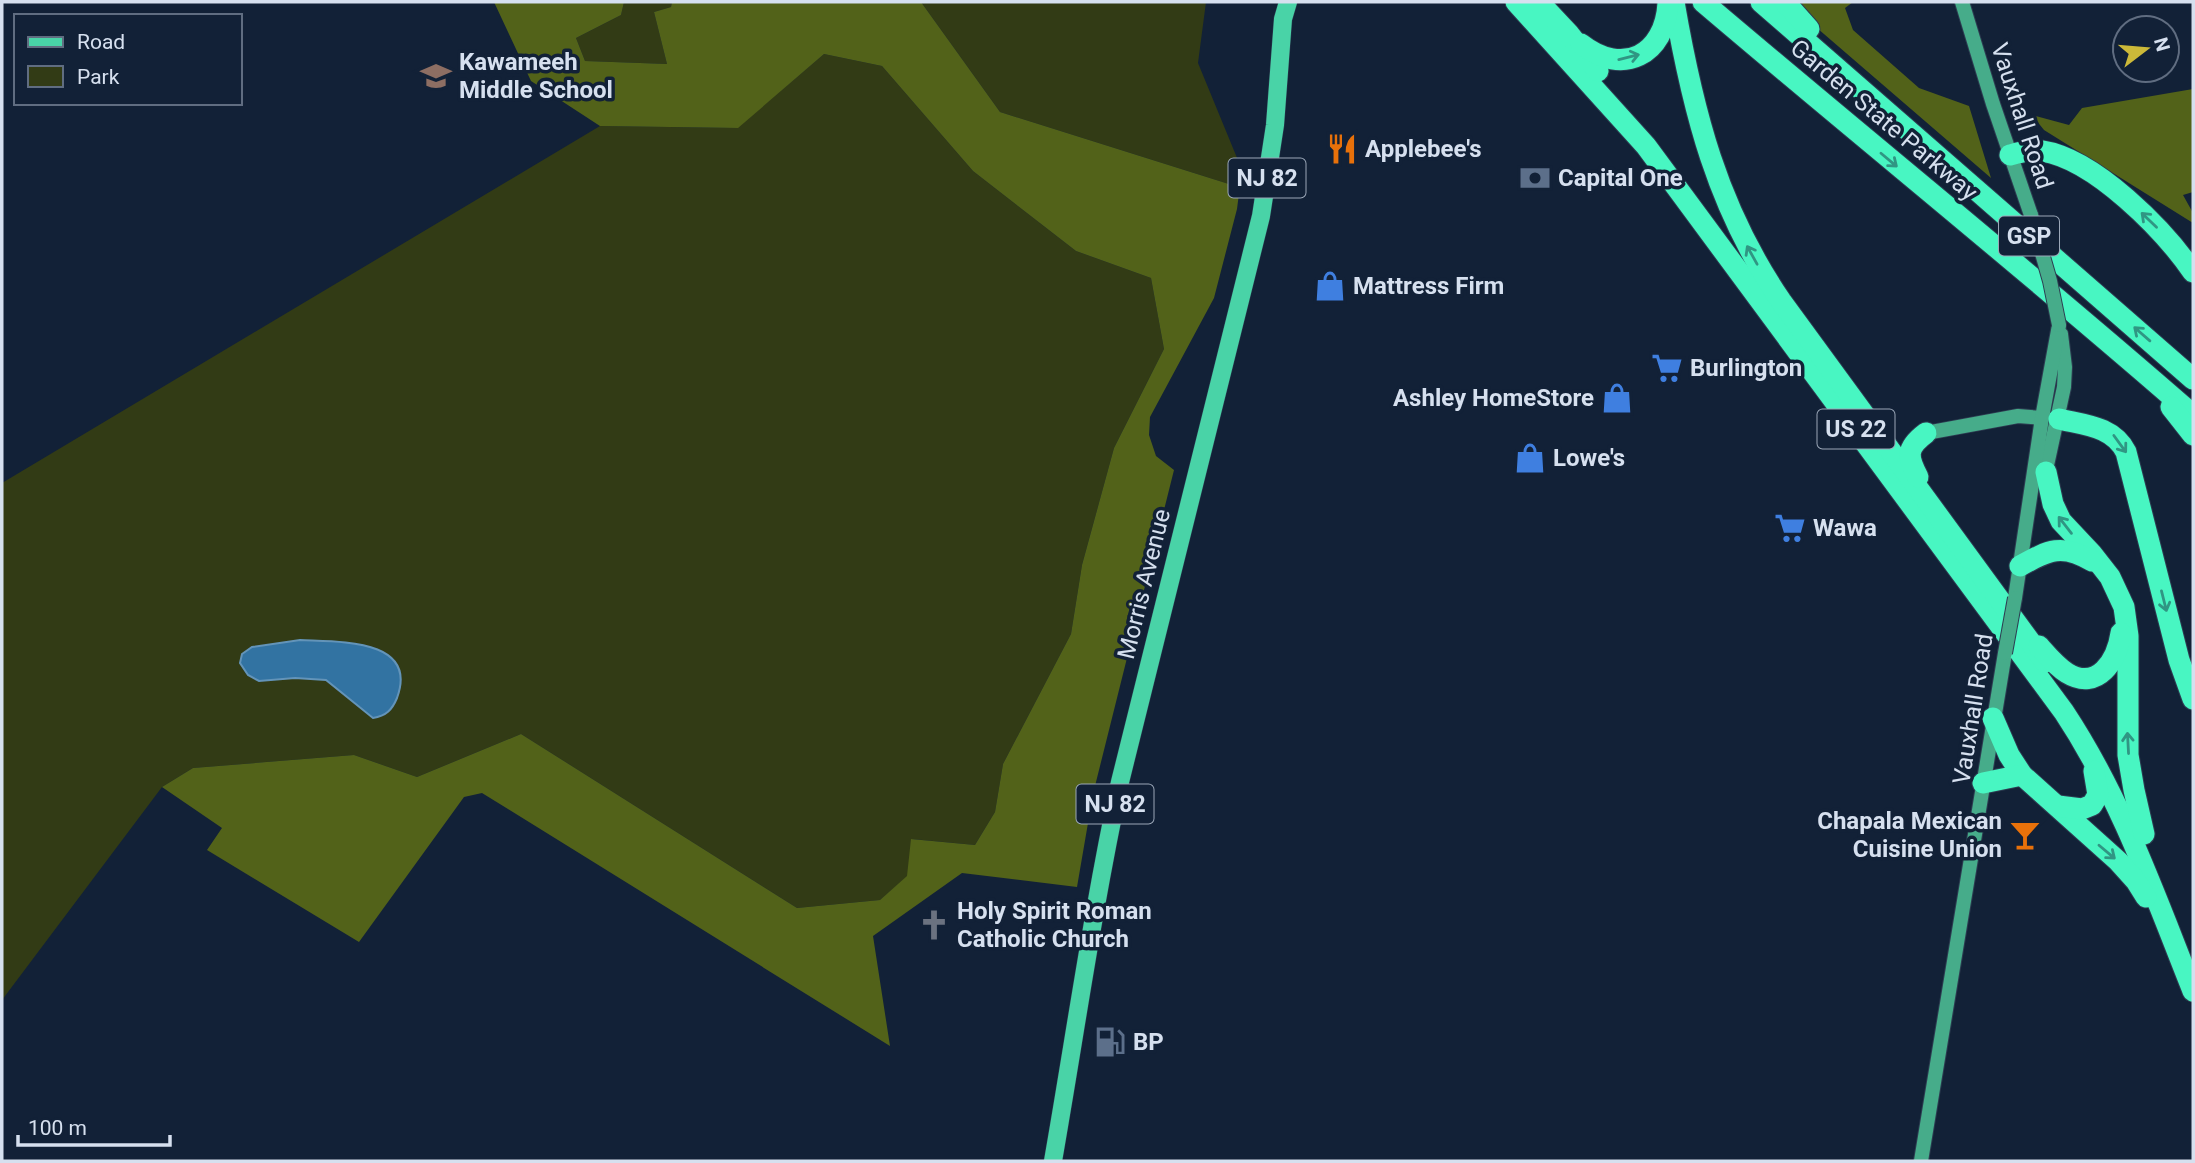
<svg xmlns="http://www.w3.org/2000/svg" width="2195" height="1163" viewBox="0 0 2195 1163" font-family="Roboto,sans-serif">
  <rect width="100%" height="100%" fill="#122137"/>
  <g fill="#323b15">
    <polygon points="624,2 672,2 671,7 654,12 667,64 585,61 576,38 621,15"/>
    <polygon points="921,2 1206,2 1198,63 1242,170 1241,178 1232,185 1000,112"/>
    <polygon points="824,54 882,66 973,171 1076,251 1151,278 1164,349 1114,448 1082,565 1071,634 1003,764 995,812 975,845 912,839 908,876 880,900 797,908 521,734 417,777 354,755 193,768 162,787 2,1000 2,483 600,126 737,128"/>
  </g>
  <g fill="#526219">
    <polygon points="494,2 624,2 621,15 576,38 585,61 667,64 654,12 671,7 672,2 921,2 1000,112 1232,185 1241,178 1237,209 1214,298 1150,417 1149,435 1156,456 1174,470 1093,794 1077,887 962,873 873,936 890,1046 482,793 464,797 359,942 207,850 222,828 162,787 193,768 354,755 417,777 521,734 797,908 880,900 907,876 911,839 975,845 995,812 1003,764 1071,634 1082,565 1114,448 1164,349 1151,278 1076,251 973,171 882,66 824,54 738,128 600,126 531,81"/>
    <polygon points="1798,2 1853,2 1845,8 1853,30 1919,88 1969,106 1991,178 1817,28"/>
    <polygon points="2193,89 2193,192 2183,195 2193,213 2193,223 2044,130 2032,115 2069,125 2082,108"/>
  </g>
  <path fill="#3273a2" stroke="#6394b9" stroke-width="2" d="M300,640c38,2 119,-2 97,58 -5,12 -11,18 -24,20l-47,-38 -31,-2 -36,3 -11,-6 -8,-12 2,-9 10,-7z"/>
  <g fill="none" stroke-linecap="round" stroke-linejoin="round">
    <g stroke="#2d3c51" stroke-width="16">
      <g id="secondary">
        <polyline points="1962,2 1993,104 2031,215"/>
        <polyline points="1926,433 2018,416 2042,418"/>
        <polyline points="2044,479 2064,387 2065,367 2061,334"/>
        <polyline points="2015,598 2042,418 2059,325"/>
        <polyline points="1921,1161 2005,653"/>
      </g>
    </g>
    <g stroke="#2d3c51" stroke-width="19">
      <path id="primary" d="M1053,1161c22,-126 40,-253 67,-379l141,-566 14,-91 8,-106 5,-17"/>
    </g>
    <g stroke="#2d3c51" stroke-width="23">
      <g id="highway">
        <path d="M1516,2l130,144 418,566c57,86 91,184 129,279"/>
        <polyline points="1539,2 1569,34 1598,71"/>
        <path d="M1674,2c19,110 43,205 107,299l264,361"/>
        <path d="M1703,2c162,138 329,272 490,413"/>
        <polyline points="1761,2 2193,379"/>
        <polyline points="1785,2 1809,29"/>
        <path d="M1581,44c42,33 84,11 87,-41"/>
        <path d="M2010,155c11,-3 21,-6 32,-4 53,8 122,79 151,121"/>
        <polyline points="2171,407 2193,435"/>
        <path d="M2059,419c25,6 54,7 67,33l53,208 14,39"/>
        <polyline points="2046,472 2053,504 2061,521 2092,554 2110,577 2124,607 2128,636 2128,755 2134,790 2144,834"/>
        <path d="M1918,477c-11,-21 -12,-29 8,-44"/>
        <path d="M2020,566c29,-16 42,-23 72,-5"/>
        <path d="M2039,646c8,9 17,20 28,27 31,19 50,-13 54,-40"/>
        <polyline points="1993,718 2009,755 2022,775 2118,861 2136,881 2146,897"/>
        <polyline points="1983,783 2022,775"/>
        <polyline points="2058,806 2082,809 2092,805 2098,795 2094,771"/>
      </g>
    </g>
    <use href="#secondary" stroke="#46ac8a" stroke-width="14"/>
    <use href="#primary" stroke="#49d3a7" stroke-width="18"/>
    <use href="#highway" stroke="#48f6c2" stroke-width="21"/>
    <g stroke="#2d3c51" stroke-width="16" stroke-linecap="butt">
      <g id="secondary-bridge">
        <polyline points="2031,215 2050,281 2059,325"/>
        <polyline points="2005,653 2015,598"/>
      </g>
    </g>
    <use href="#secondary-bridge" stroke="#46ac8a" stroke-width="14"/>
  </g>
  <defs><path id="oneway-shaft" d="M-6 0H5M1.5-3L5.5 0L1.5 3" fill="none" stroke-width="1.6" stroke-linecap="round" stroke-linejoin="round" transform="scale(1.75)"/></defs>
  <g stroke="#309683">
    <use href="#oneway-shaft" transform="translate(1629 57) rotate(-14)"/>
    <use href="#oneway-shaft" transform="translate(1889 160) rotate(40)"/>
    <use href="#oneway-shaft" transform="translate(2149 220) rotate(-136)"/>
    <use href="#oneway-shaft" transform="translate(1752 255) rotate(-119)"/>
    <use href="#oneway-shaft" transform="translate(2142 334) rotate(-139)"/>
    <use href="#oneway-shaft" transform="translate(2120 444) rotate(54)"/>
    <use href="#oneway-shaft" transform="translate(2065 525) rotate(-128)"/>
    <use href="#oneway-shaft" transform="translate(2164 601) rotate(76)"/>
    <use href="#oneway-shaft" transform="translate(2128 743) rotate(-93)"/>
    <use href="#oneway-shaft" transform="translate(2107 852) rotate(40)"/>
  </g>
  <defs>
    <g id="school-bare" transform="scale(2.415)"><path d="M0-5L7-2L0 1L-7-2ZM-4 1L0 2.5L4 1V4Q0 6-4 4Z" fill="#8d6e63" stroke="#122137" stroke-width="2.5" paint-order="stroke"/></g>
    <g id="restaurant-bare" transform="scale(2.415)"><path d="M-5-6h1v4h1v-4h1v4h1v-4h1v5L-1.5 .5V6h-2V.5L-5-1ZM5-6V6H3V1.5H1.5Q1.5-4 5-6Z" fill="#e8710a" stroke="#122137" stroke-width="2.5" paint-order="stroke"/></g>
    <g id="bank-bare" transform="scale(2.415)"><path d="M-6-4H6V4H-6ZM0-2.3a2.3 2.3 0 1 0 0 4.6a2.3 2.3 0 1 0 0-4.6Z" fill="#5c6f8a" stroke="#122137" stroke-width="2.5" paint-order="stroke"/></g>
    <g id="shop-bare" transform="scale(2.415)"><path d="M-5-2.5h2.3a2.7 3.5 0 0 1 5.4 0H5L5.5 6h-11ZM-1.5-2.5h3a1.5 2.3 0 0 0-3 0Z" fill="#3f7fe0" stroke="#122137" stroke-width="2.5" paint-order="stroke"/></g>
    <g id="supermarket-bare" transform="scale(2.415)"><path d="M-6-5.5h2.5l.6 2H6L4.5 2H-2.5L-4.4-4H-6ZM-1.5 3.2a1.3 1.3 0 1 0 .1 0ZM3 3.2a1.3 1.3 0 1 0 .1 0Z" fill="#3f7fe0" stroke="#122137" stroke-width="2.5" paint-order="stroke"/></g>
    <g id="bar-bare" transform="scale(2.415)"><path d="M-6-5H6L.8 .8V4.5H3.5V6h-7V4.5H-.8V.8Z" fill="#e8710a" stroke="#122137" stroke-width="2.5" paint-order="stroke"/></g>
    <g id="church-bare" transform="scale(2.415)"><path d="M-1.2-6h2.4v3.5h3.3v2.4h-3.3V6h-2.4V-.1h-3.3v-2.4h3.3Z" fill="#6b7280" stroke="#122137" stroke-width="2.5" paint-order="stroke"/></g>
    <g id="fuel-bare" transform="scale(2.415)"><path d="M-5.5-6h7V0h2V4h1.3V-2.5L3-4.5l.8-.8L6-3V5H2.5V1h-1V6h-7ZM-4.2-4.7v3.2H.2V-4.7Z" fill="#5c6f8a" stroke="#122137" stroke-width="2.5" paint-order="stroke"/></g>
  </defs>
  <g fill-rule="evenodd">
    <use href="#school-bare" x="436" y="76"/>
    <use href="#restaurant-bare" x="1342" y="149"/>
    <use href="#bank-bare" x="1535" y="178"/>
    <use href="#shop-bare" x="1330" y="286"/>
    <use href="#supermarket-bare" x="1667" y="368"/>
    <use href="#shop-bare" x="1617" y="398"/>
    <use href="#shop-bare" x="1530" y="458"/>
    <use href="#supermarket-bare" x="1790" y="528"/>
    <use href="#bar-bare" x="2025" y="835"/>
    <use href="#church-bare" x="934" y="925"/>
    <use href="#fuel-bare" x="1110" y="1042"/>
  </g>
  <g text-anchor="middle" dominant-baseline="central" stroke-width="7" stroke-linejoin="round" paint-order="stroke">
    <g fill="#122137" stroke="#9ba7b8" stroke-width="2">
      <rect x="1228.5" y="158.5" width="77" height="39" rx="5"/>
      <rect x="1999" y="216.5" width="60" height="39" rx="5"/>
      <rect x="1817.5" y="409.5" width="77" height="39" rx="5"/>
      <rect x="1076.5" y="784.5" width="77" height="39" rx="5"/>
    </g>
    <g font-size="23" font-weight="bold" fill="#d6e0ef">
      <text x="1267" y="178">NJ 82</text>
      <text x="2029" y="236">GSP</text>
      <text x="1856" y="429">US 22</text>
      <text x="1115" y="804">NJ 82</text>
    </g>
    <g font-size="24" font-weight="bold" fill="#d6e0ef" stroke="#122137" text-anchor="start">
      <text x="459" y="62">Kawameeh<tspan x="459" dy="28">Middle School</tspan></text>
      <text x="1365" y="149">Applebee's</text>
      <text x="1558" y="178">Capital One</text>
      <text x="1353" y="286">Mattress Firm</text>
      <text x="1690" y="368">Burlington</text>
      <text x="1594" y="398" text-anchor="end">Ashley HomeStore</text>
      <text x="1553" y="458">Lowe's</text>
      <text x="1813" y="528">Wawa</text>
      <text x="2002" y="821" text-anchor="end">Chapala Mexican<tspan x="2002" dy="28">Cuisine Union</tspan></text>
      <text x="957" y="911">Holy Spirit Roman<tspan x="957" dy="28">Catholic Church</tspan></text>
      <text x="1133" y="1042">BP</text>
    </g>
    <g font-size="24" fill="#d6e0ef" stroke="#122137">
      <text transform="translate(2022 116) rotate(72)">Vauxhall Road</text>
      <text transform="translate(1884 120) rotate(40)">Garden State Parkway</text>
      <text transform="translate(1144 584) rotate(-76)">Morris Avenue</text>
      <text transform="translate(1973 709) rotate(-81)">Vauxhall Road</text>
    </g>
  </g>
  <rect width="2195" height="1163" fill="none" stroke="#d6e0ef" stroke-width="7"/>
  <rect x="14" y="14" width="228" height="91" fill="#122137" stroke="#606d81" stroke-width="2"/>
  <rect x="28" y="37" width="35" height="10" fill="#49d3a7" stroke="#606d81" stroke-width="2"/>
  <text x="77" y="49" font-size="21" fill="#d6e0ef">Road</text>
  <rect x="28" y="66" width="35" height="21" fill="#323b15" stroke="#606d81" stroke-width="2"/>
  <text x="77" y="84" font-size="21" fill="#d6e0ef">Park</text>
  <g transform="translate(2146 49) rotate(74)"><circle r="33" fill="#122137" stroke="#606d81" stroke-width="2"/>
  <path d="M0-5L12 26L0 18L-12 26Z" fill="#ccb939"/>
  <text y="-10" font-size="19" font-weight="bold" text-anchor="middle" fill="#d6e0ef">N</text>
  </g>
  <path d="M18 1135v10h152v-10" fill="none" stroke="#d6e0ef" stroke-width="3.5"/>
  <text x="28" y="1135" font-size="21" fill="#d6e0ef" stroke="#122137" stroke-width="5" paint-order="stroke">100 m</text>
</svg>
